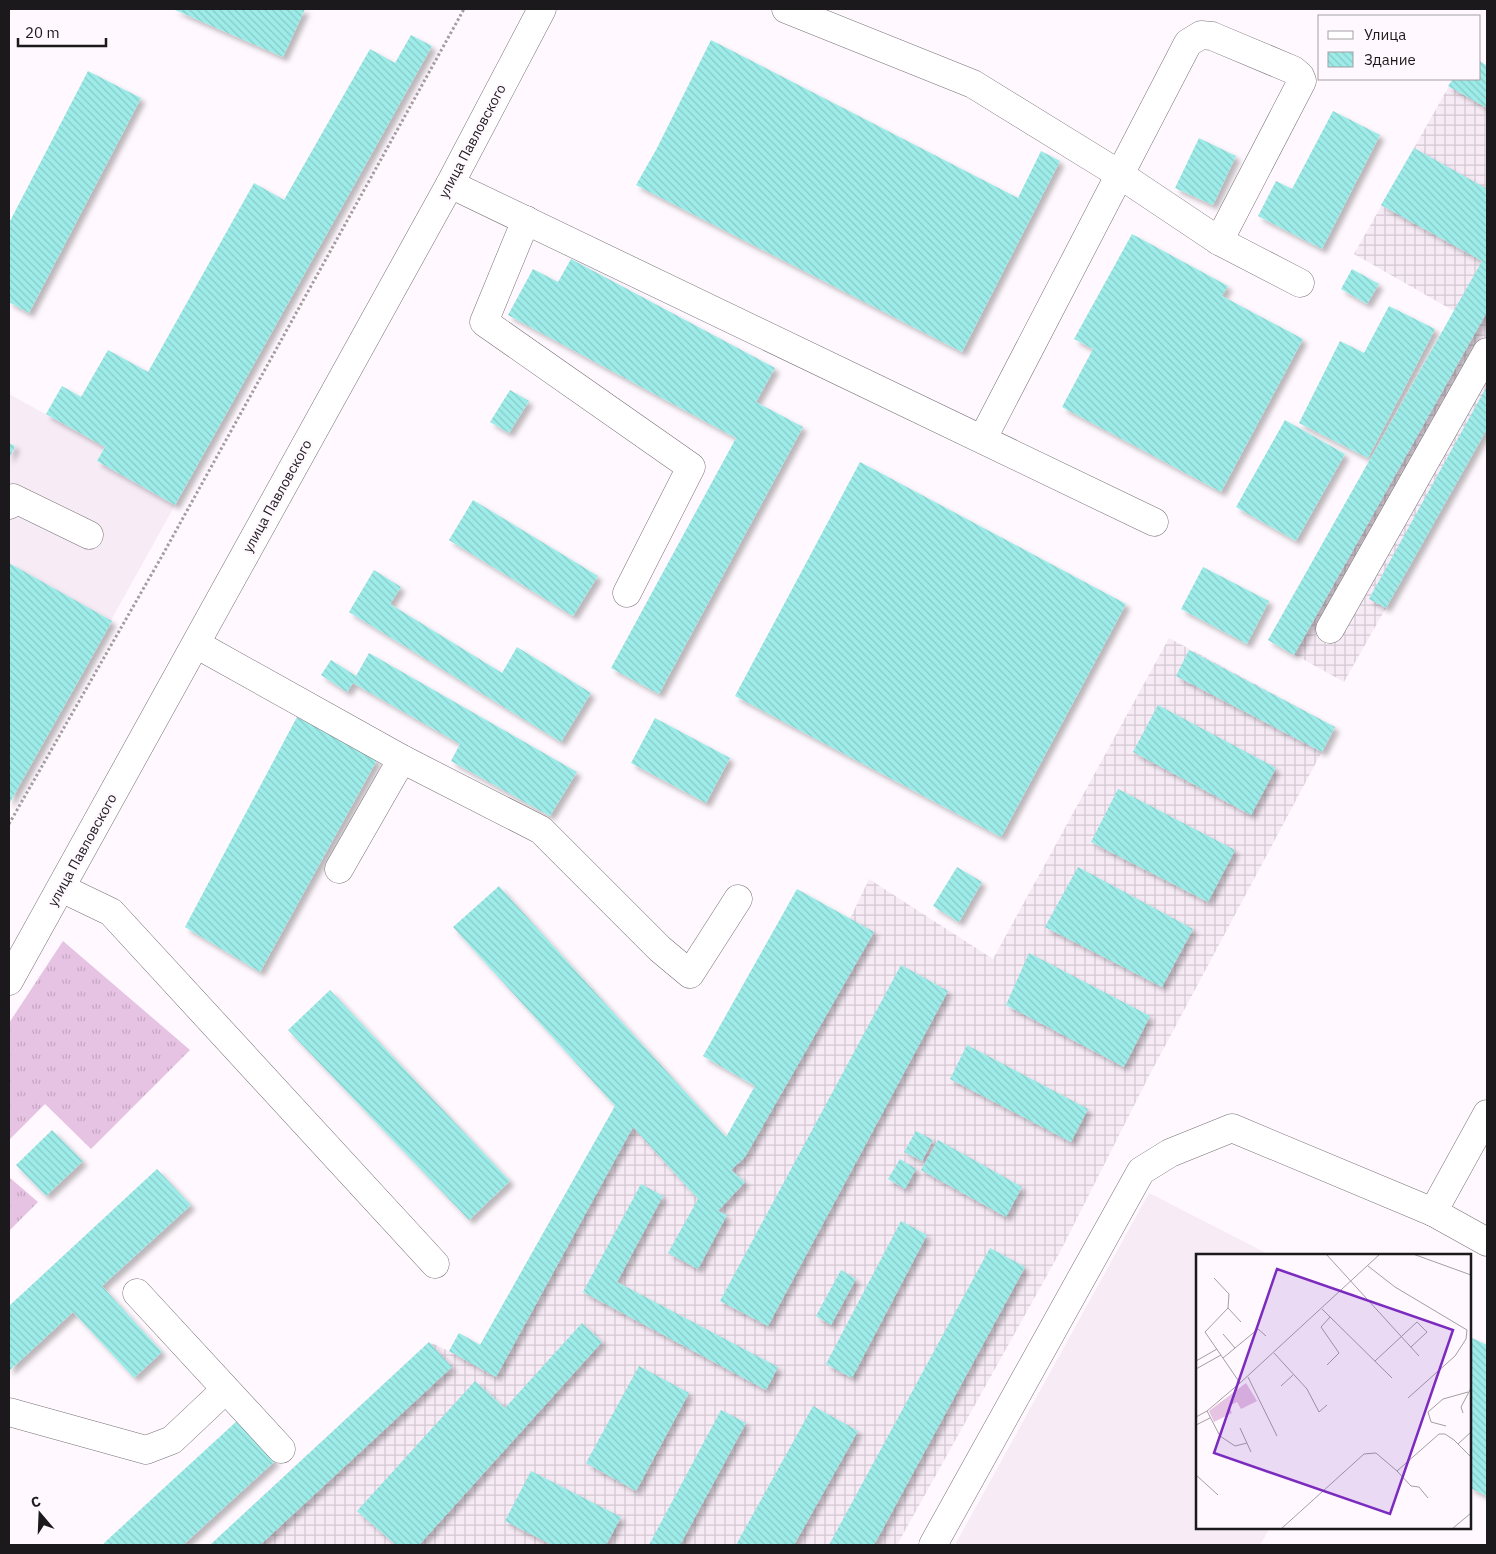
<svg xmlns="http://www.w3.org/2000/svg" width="1496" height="1554" viewBox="0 0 1496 1554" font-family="'IBM Plex Sans',sans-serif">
  <defs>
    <pattern id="industrial-grid" width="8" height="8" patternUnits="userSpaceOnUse" patternTransform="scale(1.25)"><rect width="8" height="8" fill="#f7ebf6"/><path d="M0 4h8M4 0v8" fill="none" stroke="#d3c9d2"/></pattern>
    <pattern id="grass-tufts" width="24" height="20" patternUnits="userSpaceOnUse" patternTransform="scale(1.25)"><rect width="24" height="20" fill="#e6c2e3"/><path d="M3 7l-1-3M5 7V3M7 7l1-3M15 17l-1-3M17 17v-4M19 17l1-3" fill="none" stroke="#c5a6c2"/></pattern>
    <pattern id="building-back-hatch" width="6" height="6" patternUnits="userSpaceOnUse" patternTransform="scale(1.25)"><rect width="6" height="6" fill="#9dece9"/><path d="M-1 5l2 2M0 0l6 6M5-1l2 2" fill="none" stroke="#87cac7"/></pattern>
    <filter id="shadow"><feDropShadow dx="4.5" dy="4.5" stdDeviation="2.5" flood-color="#0004"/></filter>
  </defs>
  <rect width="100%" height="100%" fill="#fff8fe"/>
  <g fill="#f7ebf6">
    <polygon points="9,394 105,447 97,461 175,505 9,804"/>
    <polygon points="1149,1193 1270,1255 1197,1255 1197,1528 1270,1528 1260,1545 955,1545"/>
  </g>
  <g fill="url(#industrial-grid)">
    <polygon points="1480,61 1487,66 1487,429 1344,682 1268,640 1454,311 1354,254 1453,79 1480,79"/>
    <polygon points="1169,638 1335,727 1149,1076 1060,1252 897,1545 210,1545 429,1342 449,1351 459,1333 480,1345 615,1106 698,1199 744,1158 726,1137 850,919 869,879 993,959"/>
  </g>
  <g fill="url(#grass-tufts)">
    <polygon points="63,941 190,1050 91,1149 45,1104 9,1140 9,1023"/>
    <polygon points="9,1177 38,1202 9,1231"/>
  </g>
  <g fill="url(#building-back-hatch)" filter="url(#shadow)">
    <polygon points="173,9 305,9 283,57"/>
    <polygon points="411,35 432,46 175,505 97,461 105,447 46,414 62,386 81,397 108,350 148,372 254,183 284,200 370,49 395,63"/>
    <polygon points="711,40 1018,198 1041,151 1060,161 962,352 636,185 656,150"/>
    <polygon points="1480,61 1487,66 1487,108 1448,86 1453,79 1480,79"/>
    <polygon points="88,71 141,98 29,313 9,302 9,223"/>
    <polygon points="1333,111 1380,135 1322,249 1258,216 1276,181 1292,189"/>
    <polygon points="1199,138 1236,156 1213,205 1175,188"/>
    <polygon points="1414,148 1487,189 1487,312 1294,655 1268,640 1482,261 1381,205"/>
    <polygon points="1132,234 1228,286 1222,296 1303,339 1221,492 1062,407 1093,349 1074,339"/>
    <polygon points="571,259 775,368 756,402 803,427 659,694 611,668 736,438 508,315 533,269 558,282"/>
    <polygon points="1352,269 1379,284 1367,304 1341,289"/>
    <polygon points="1389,306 1435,329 1368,458 1299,423 1340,341 1364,353"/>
    <polygon points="1487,386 1487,429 1386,608 1369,599"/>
    <polygon points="510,390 529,401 509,433 490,422"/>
    <polygon points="1285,420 1345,454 1296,541 1236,507"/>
    <polygon points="9,443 15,446 9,459"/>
    <polygon points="860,462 1126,604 1001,837 735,696"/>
    <polygon points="473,500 598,576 573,616 449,540"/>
    <polygon points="9,563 112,621 9,804"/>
    <polygon points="1203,567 1269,601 1247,644 1181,609"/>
    <polygon points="374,570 401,587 390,604 502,673 517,647 591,693 561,742 349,612"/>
    <polygon points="1189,650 1335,727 1322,752 1176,676"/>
    <polygon points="369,653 577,772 550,816 451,761 460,744 353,683 347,692 321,675 331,660 356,676"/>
    <polygon points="1158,705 1276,768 1251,815 1133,752"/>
    <polygon points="297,717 377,760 260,972 185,927"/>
    <polygon points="655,718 730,758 706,803 631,763"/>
    <polygon points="1118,789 1235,850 1208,902 1091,842"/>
    <polygon points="957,867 982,882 959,922 933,906"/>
    <polygon points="1078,867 1193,929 1162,987 1045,927"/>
    <polygon points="499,886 726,1137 755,1086 703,1056 797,889 874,932 745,1157 731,1170 745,1182 718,1211 727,1215 698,1269 668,1253 698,1199 633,1127 496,1377 449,1351 459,1333 480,1345 615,1106 453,927"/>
    <polygon points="1029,953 1150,1016 1124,1067 1006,1005"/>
    <polygon points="901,965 948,991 768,1326 720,1301"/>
    <polygon points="330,990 510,1181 469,1220 288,1030"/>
    <polygon points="967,1045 1088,1109 1071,1142 950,1079"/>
    <polygon points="52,1130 83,1161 46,1196 16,1165"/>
    <polygon points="916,1131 933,1140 922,1161 904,1152"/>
    <polygon points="938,1140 1022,1187 1006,1217 921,1170"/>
    <polygon points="900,1159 916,1169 905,1189 888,1179"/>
    <polygon points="157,1169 191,1205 102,1286 162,1352 134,1378 73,1312 9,1371 9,1306"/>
    <polygon points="641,1184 663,1196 617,1282 778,1367 766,1390 583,1292"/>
    <polygon points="901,1221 927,1235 852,1378 826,1364"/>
    <polygon points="990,1248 1025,1267 874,1545 829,1545"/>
    <polygon points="841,1270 856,1279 831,1325 816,1316"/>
    <polygon points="582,1323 602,1342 419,1545 396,1545 357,1511 475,1381 505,1408"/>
    <polygon points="1470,1337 1487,1345 1487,1496 1470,1488"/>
    <polygon points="429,1342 452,1367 260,1545 210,1545"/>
    <polygon points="639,1366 689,1393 636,1491 586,1463"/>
    <polygon points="813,1406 858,1431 794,1545 736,1545"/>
    <polygon points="721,1410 746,1423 680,1545 649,1545"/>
    <polygon points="238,1420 275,1461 183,1545 105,1545 104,1543"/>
    <polygon points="531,1471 621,1517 606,1545 552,1545 505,1521"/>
  </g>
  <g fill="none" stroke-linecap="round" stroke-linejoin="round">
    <g stroke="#777276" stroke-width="29">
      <g id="minor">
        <polyline points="786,9 973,84 1119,174 1219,241 1300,283"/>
        <polyline points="450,184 1154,522"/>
        <polyline points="526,220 484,322 691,467 627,593"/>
        <polyline points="983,438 1188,43 1201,35 1212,36 1293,70 1300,76 1302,81 1219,241"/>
        <polyline points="9,505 13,498 89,535"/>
        <polyline points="1330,629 1487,352"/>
        <polyline points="196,644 402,759 541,830 660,949 690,974 738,899"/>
        <polyline points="339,869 402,759"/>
        <polyline points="61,888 111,912 435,1264"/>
        <polyline points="9,981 450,184 542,9"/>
        <polyline points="1487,1114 1433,1212 1487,1242"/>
        <polyline points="137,1293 281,1449"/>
        <polyline points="9,1412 146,1450 172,1440 225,1390"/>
        <polyline points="933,1545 1141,1171 1170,1153 1232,1128 1433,1212"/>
      </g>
    </g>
    <polyline stroke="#a29da1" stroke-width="3" stroke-dasharray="2.5 2.5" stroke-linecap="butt" points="9,824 162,556 464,9"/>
    <use href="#minor" stroke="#fff" stroke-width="28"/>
  </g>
  <g text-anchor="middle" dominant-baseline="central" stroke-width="4.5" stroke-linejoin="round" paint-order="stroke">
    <g font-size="14" fill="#1b191b" stroke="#fff8fe">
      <text transform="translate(472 141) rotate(-62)">улица Павловского</text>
      <text transform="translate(277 496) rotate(-61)">улица Павловского</text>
      <text transform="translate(82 850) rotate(-61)">улица Павловского</text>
    </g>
  </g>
  <g transform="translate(1196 1254)">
    <rect width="275" height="275" fill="#fff8fe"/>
    <path d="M50,129l11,18 -16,8 -4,-7 -8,4 3,7 -18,9 -5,-11z" fill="#e6c2e3"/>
    <path fill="none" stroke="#a49fa3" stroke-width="1" d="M130,0l93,102M217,0l58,21M172,12l27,21 72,43 -1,9 -11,17 -47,42M18,24l15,16 -1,14M126,55l70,69M27,80l12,14M78,99l33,36 12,23 8,-7M27,104l35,-29 8,7M0,107l21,-12M179,107l42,-39 10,10 -16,15M131,111l12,-12 -18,-26 9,-10M0,115l25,-14M52,123l29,59M44,129l-35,-51 23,-24 13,14M85,132l12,-11M11,157l13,25 15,10 12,-3M267,159l-2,-6 10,-19M0,163l11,-6 33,-28 140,-129M0,171l14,-7M250,172l-15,-4 -3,-10 15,-13 25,-7M44,174l11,24M262,190l13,-12M0,221l22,20M232,244l-9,-11 -8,-1 -14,-15 42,-37h6l9,6 17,17M85,275l83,-75 12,-1 21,18M256,275l19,-16"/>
    <path fill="#7b2cbf" fill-opacity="0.15" stroke="#7b2cbf" stroke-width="2.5" d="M81,15l176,61 -63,184 -176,-61z"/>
    <rect width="275" height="275" fill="none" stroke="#1b191b" stroke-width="2.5"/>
  </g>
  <rect width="1496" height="1554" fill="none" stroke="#1b191b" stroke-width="20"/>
  <rect x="1318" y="15" width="162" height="65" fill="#fff8fe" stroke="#a49fa3"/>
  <rect x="1328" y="31" width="25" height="8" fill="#ffffff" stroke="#a49fa3"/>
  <text x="1364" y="40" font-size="15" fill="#1b191b">Улица</text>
  <rect x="1328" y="52" width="25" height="15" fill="url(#building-back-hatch)" stroke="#a49fa3"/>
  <text x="1364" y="65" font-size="15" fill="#1b191b">Здание</text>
  <g transform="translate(40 1514) rotate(341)" stroke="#fff8fe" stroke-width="4" paint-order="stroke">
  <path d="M0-4L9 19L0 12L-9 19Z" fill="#1b191b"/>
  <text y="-8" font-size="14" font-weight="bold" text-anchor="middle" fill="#1b191b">С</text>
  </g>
  <path d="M18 38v8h88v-8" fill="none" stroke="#1b191b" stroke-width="2.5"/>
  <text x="25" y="38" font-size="15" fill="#1b191b" stroke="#fff8fe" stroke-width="4" paint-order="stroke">20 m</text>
</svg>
